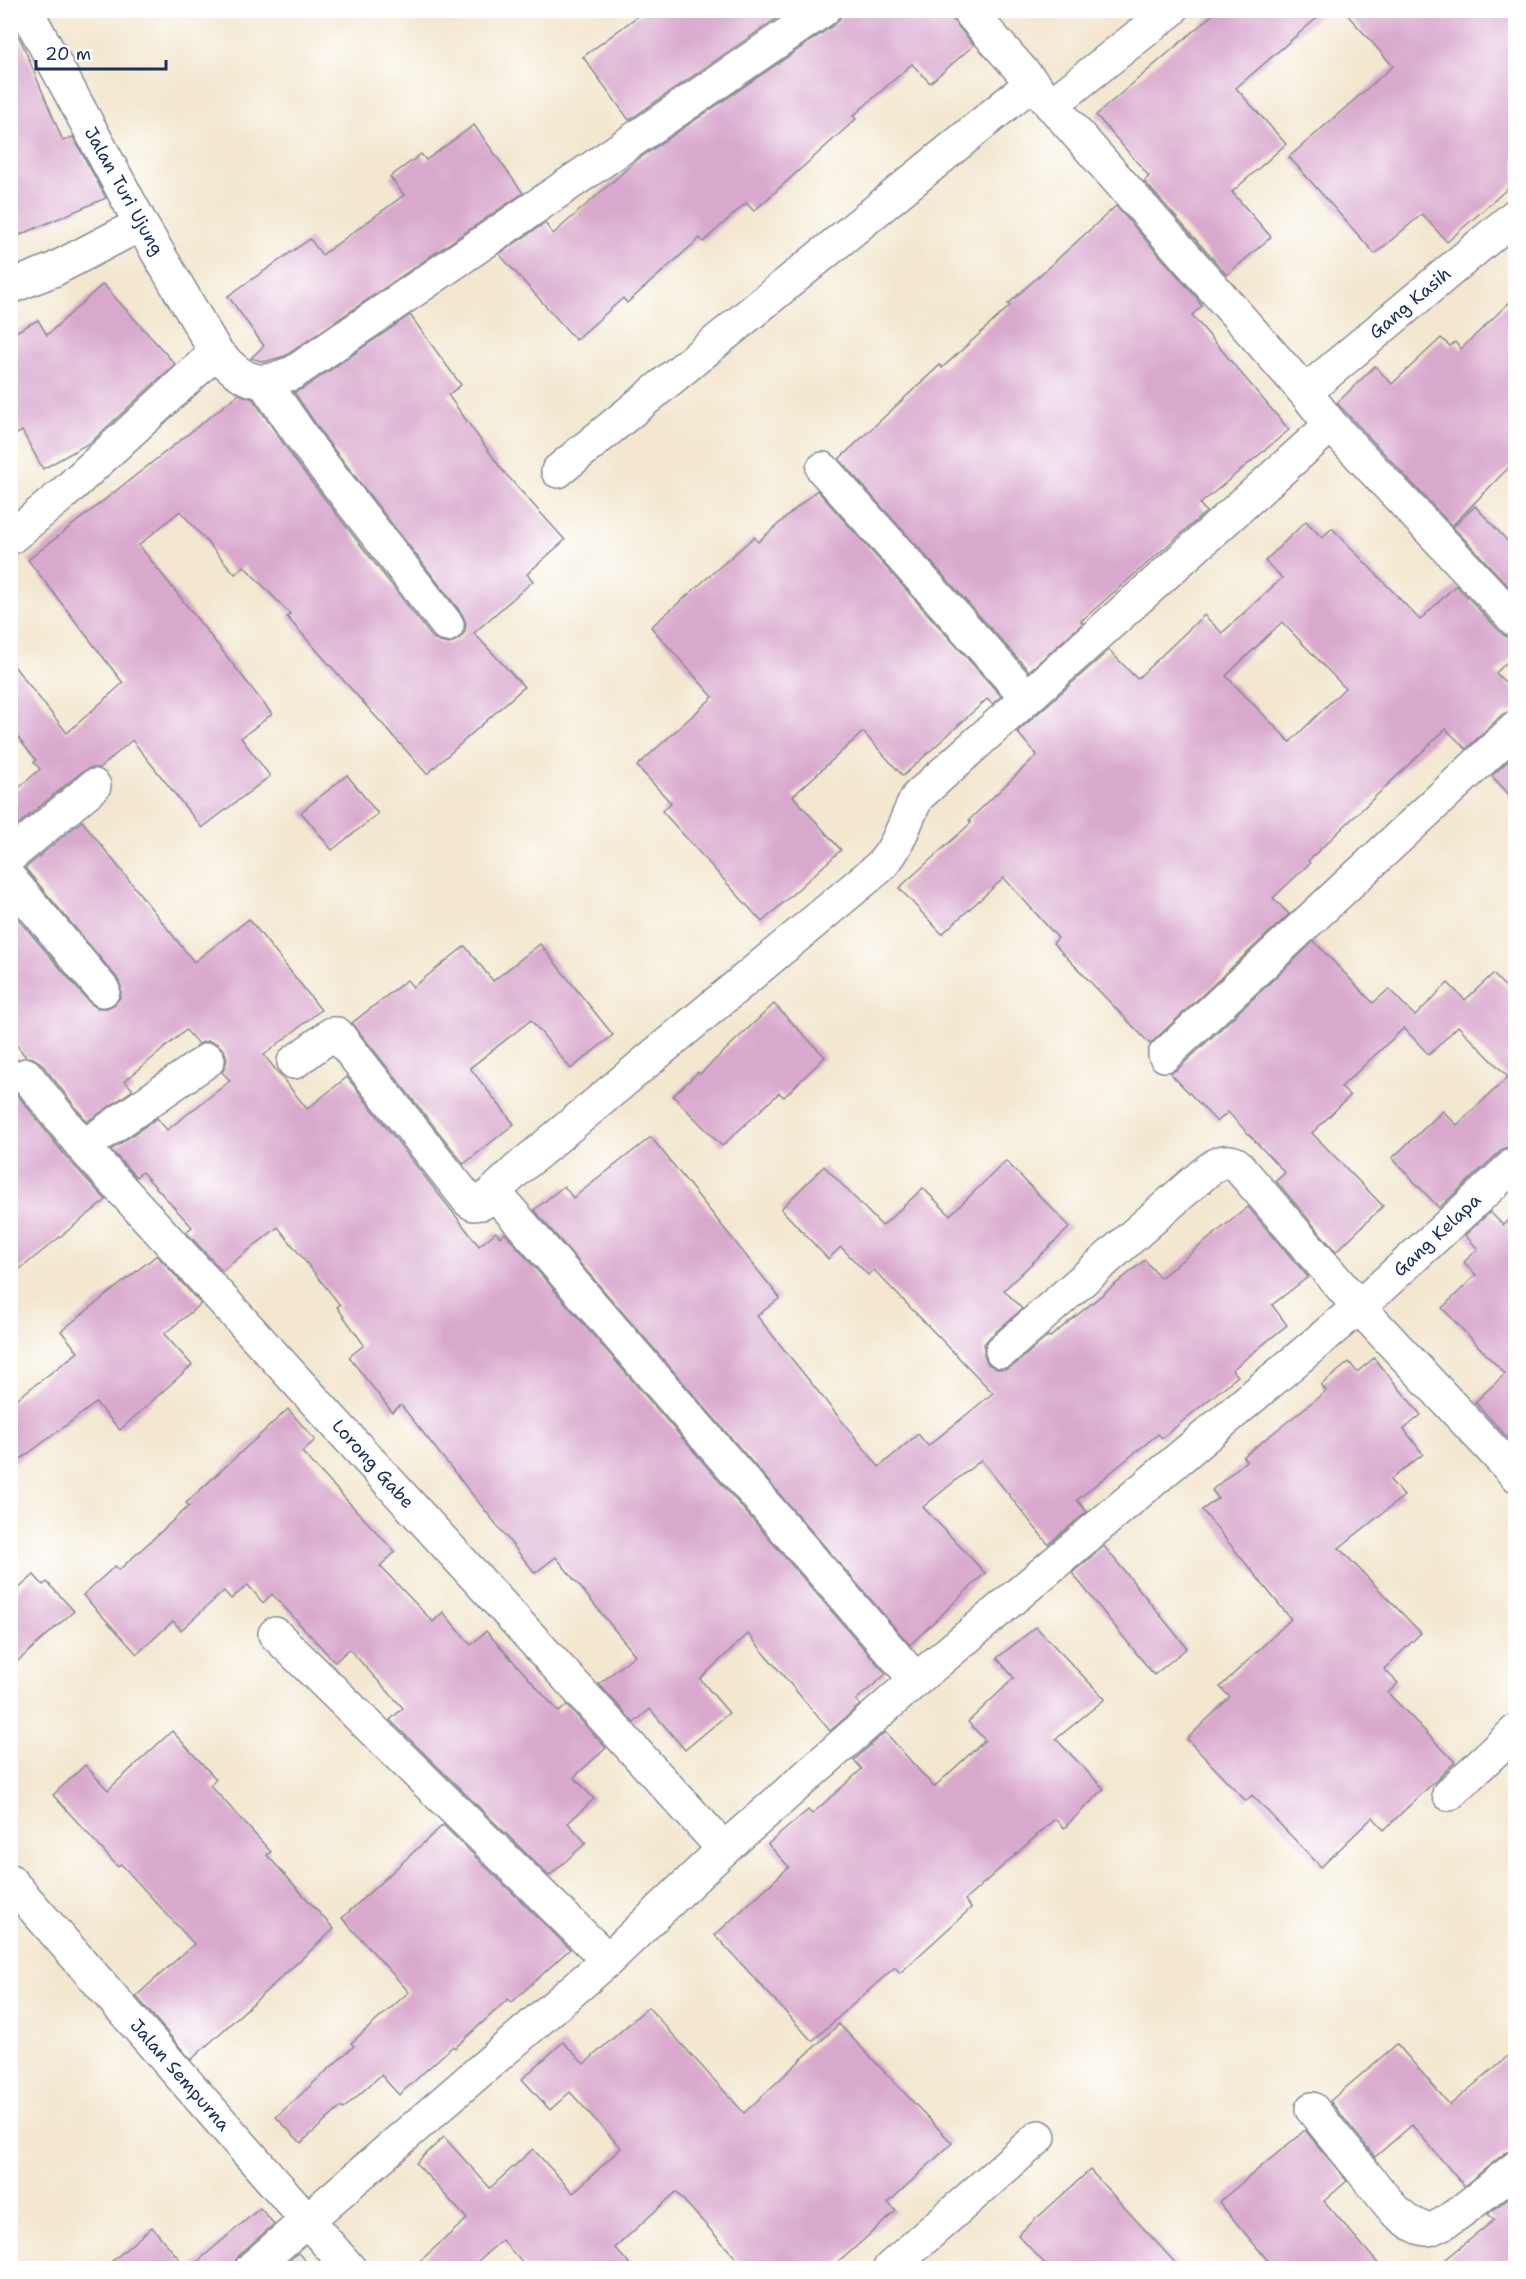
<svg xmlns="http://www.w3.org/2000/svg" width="1526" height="2279" viewBox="0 0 1526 2279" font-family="'Shantell Sans',sans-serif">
  <rect width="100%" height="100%" fill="#fff"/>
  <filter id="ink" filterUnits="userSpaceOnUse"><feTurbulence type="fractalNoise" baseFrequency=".0167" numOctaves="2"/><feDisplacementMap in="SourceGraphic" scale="12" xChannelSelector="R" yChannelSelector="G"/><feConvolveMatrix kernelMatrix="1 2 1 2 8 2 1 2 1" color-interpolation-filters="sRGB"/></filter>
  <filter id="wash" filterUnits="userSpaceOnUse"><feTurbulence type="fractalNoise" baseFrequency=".008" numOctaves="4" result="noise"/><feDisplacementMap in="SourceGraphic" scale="24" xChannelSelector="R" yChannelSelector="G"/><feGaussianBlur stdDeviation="1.35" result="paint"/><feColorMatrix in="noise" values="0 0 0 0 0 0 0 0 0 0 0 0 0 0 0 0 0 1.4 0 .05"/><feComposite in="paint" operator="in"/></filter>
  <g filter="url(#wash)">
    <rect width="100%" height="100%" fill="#f3e7cf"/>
    <g id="blocks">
      <g fill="#d9a9cd" fill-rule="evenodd">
        <polygon points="646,10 789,10 629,120 583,57"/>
        <polygon points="841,10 945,10 974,45 930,83 912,64 853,116 856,119 754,211 746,203 703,242 700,238 627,303 623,298 576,340 499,254 545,223 553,234 637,160 834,25 840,19"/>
        <polygon points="1218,10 1326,10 1236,88 1286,144 1232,192 1271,237 1227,275 1144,181 1149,176 1096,115"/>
        <polygon points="1343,10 1515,10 1515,182 1447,242 1422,214 1375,254 1289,157 1393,66"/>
        <polygon points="10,21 22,43 63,141 73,137 106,198 20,235 10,214"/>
        <polygon points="474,125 523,193 285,356 264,362 251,358 264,346 228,296 310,239 322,255 404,195 390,177 421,154 426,160"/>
        <polygon points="1116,206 1199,300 1198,301 1202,306 1192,315 1289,430 1200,504 1206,512 1081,621 1083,623 1029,671 839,459 940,365 942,368 1010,306 1008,304"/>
        <polygon points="103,284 175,364 91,442 43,469 22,431 10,438 10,335 38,320 47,335"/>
        <polygon points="1515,297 1515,461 1452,526 1337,403 1375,366 1392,384 1441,338 1450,346 1455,342 1461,349"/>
        <polygon points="410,315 461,385 448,395 503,471 565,540 527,574 533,581 474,633 524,687 427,774 287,617 290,614 244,566 235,574 180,511 139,545 272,714 241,738 270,776 202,828 132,740 100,768 90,768 82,772 10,831 10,796 40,769 34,762 36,760 10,728 10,661 67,733 123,683 28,560 239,394 253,399 296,462 432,637 439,642 449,644 459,639 465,632 466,623 462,614 326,439 294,392 304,388"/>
        <polygon points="817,490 1001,696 992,704 987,699 903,776 863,732 793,796 841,850 762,922 662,811 671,803 637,766 713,697 651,627 754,537 758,542"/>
        <polygon points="1475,506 1515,549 1515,593 1453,527"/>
        <path d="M1306,521l16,17 10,-10 88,92 36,-35 46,49 8,5h5v15l-19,19 19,19v18l-12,4 -37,35 -20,-20 -138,132 2,2 -37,35 16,16 -139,130 -97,-101 5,-5 -54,-60 -62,56 -43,-46 72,-65 -2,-3 68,-65 -20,-23 92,-82 28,29 67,-64 18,18 60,-55 -17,-17zM1282,622l63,66 -55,54 -64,-66z"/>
        <polygon points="1515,754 1515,801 1492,776"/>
        <polygon points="347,775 378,814 332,850 301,812"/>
        <polygon points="82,821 194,962 249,919 321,1010 264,1055 307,1109 347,1077 479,1246 496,1232 500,1237 505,1233 886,1674 856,1700 860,1705 830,1731 748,1634 700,1679 729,1713 685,1750 650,1709 634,1723 599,1684 635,1655 556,1557 535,1573 401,1405 392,1412 349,1357 364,1345 337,1307 340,1305 278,1227 222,1271 186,1232 192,1227 142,1172 136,1177 111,1150 157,1118 167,1130 230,1081 222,1072 225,1067 227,1058 224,1050 216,1043 207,1041 198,1044 186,1030 125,1081 133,1090 87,1122 41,1063 33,1058 26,1057 10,1037 10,909 89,1002 97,1008 107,1008 115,1004 121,996 121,986 117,978 25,868"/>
        <polygon points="1314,941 1373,1003 1389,989 1415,1016 1448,983 1465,1000 1493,974 1515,997 1515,1145 1503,1149 1439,1208 1392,1158 1443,1111 1457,1125 1508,1077 1458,1026 1429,1055 1404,1028 1341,1087 1350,1096 1312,1133 1383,1206 1336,1252 1276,1181 1285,1173 1228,1112 1217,1122 1170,1073 1178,1069"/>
        <polygon points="540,944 613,1035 571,1069 531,1020 470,1068 514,1124 464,1164 352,1023 407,980 413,987 465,946 493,981"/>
        <polygon points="774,1004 825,1057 784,1097 779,1093 722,1146 673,1096 698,1072 700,1074"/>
        <polygon points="13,1089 68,1159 106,1200 10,1277 10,1091"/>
        <polygon points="651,1137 780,1298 757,1316 879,1467 918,1434 928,1446 993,1393 874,1270 868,1275 841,1247 828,1259 781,1209 824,1166 882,1226 923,1188 950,1215 1006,1161 1070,1227 1004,1290 1022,1309 990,1337 984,1344 984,1355 988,1364 997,1369 1006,1369 1014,1365 1048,1336 1050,1337 1145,1260 1160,1278 1248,1207 1308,1277 1272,1305 1287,1325 1232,1370 1238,1376 1162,1438 1158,1434 1077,1500 1087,1512 1048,1544 981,1460 923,1507 985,1573 910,1645 534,1210 564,1186 573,1198"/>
        <polygon points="1490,1212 1503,1225 1515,1213 1515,1446 1475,1402 1505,1374 1442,1308 1476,1275 1464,1262 1478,1249 1465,1235"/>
        <polygon points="157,1255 201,1304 164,1334 192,1365 120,1430 96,1403 10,1467 10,1404 78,1352 61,1331"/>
        <polygon points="1374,1358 1421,1415 1404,1429 1423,1454 1390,1480 1404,1496 1339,1548 1421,1633 1384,1669 1398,1683 1388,1693 1455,1762 1384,1830 1373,1817 1321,1867 1252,1795 1246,1801 1187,1739 1230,1697 1220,1687 1291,1619 1202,1510 1218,1498 1212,1490 1246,1461 1243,1457 1326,1391 1321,1385 1349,1362 1357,1372"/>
        <polygon points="288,1409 315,1440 302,1452 395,1552 380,1566 433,1622 443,1612 471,1645 486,1631 559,1712 567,1705 606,1748 574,1777 594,1799 568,1823 586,1843 549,1876 390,1720 403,1708 349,1649 335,1662 272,1594 263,1603 248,1585 231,1599 224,1591 181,1630 173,1621 137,1654 83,1595 115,1566 119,1570 189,1506 186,1503"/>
        <polygon points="1104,1546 1187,1648 1154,1675 1072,1573"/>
        <polygon points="34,1575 43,1585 47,1582 74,1611 10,1668 10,1596"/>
        <polygon points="1036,1627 1105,1699 1056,1739 1104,1789 1064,1828 1055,1819 965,1900 971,1908 900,1973 895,1967 812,2041 715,1935 789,1867 768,1844 808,1810 812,1814 862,1769 854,1760 885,1732 934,1787 985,1740 968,1722 1014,1678 997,1658"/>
        <polygon points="172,1731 216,1779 210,1785 271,1852 267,1855 334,1929 191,2060 136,1996 194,1944 121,1864 118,1867 53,1795 85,1765 108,1790"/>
        <polygon points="443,1825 570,1949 511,2003 508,1999 455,2048 453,2046 399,2095 381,2075 343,2109 341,2107 301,2143 276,2117 354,2046 351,2043 409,1992 342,1918"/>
        <polygon points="648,2007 744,2113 839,2024 952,2143 888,2203 896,2211 832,2268 745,2268 676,2192 615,2248 633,2268 527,2268 502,2240 470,2268 412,2268 467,2219 416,2163 444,2137 490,2188 533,2149 573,2193 621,2148 570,2092 550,2110 522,2079 563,2042 584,2064"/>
        <polygon points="1397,2044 1450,2105 1515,2050 1515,2150 1505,2153 1464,2186 1412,2125 1375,2157 1330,2101"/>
        <polygon points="1305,2130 1347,2181 1324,2201 1382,2268 1274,2268 1219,2202"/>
        <polygon points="1090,2170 1180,2268 1049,2268 1018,2235"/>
        <polygon points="1515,2192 1515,2268 1435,2268 1494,2220 1488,2214"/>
        <polygon points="260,2208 274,2224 240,2254 235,2261 234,2268 190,2268"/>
        <polygon points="152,2227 187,2268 104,2268"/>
        <polygon points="298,2253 312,2268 280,2268"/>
      </g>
    </g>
  </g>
  <g filter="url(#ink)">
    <use href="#blocks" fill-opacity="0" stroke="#878b96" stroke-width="1.5"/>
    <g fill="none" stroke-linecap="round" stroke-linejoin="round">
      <g stroke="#878b96" stroke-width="36">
        <g id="minor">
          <path d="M26,10l115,214 75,128c12,13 29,31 49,29 9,0 19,-6 28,-8l530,-363"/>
          <polyline points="968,10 1305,392 1331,425 1516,621"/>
          <polyline points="1051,105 1171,10"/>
          <polyline points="10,287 53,270 141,224"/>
          <polyline points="264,382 311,450 447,625"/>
          <polyline points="1305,392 1516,215"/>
          <polyline points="823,469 1027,697"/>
          <polyline points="558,471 1032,83"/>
          <polyline points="10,538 63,494 216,352"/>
          <polyline points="10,856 94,786"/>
          <polyline points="10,879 103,990"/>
          <polyline points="1165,1055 1516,728"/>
          <path d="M294,1062l38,-28h5l132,167 5,3 8,-1 35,-33 359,-300c24,-21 27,-48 42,-74l413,-371"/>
          <polyline points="26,1075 83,1147 724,1849"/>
          <polyline points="83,1147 208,1060"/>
          <polyline points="494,1192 916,1680"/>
          <path d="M1002,1351l191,-168c13,-10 26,-27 43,-19l123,143 157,168"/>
          <polyline points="275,1634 608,1960"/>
          <polyline points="1449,1794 1516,1731"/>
          <polyline points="10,1881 349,2268"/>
          <path d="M1312,2109l82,101c9,7 20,18 33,19 17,1 72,-49 89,-61"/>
          <polyline points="252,2268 608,1960 724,1849 916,1680 1359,1307 1516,1163"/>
          <polyline points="890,2268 1039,2137"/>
        </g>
      </g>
      <use href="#minor" stroke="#fff" stroke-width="33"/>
    </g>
  </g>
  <g text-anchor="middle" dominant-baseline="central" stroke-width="4.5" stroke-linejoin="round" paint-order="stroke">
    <g font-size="18" fill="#1b2f5e" stroke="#fff">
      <text transform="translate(124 191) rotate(61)">Jalan Turi Ujung</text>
      <text transform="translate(1410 303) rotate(-40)">Gang Kasih</text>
      <text transform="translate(1437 1235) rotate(-43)">Gang Kelapa</text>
      <text transform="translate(373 1464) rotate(48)">Lorong Gabe</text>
      <text transform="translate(180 2075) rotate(49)">Jalan Sempurna</text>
    </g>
  </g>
  <rect width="1526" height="2279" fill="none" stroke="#fff" stroke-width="36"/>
  <path d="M36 60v9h130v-9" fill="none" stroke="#1b2f5e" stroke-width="3"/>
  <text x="45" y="60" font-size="18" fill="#1b2f5e" stroke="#ffffff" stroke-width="4.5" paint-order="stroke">20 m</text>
</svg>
